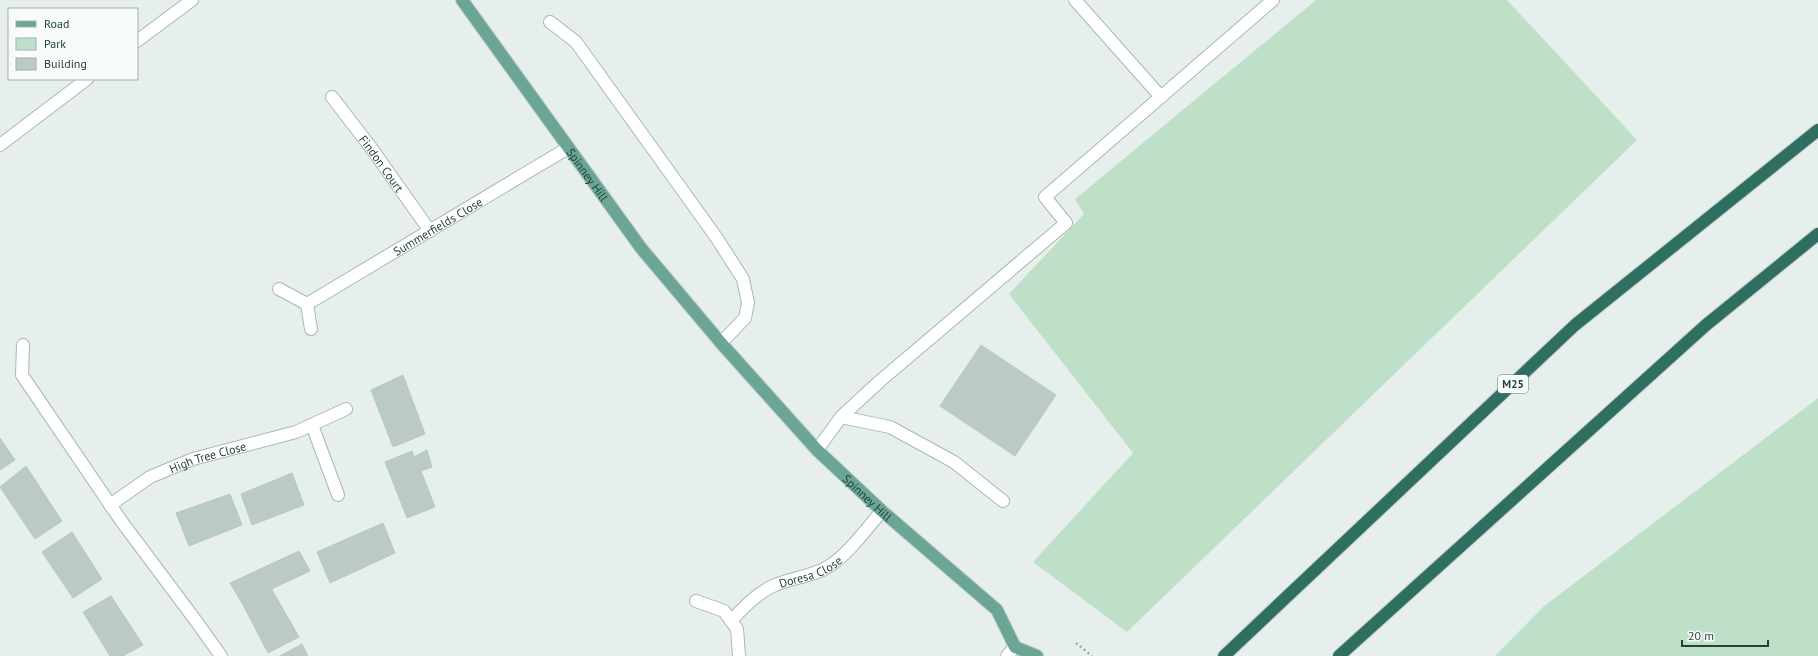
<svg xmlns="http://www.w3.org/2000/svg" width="1818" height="656" viewBox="0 0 1818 656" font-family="'PT Sans',sans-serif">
  <rect width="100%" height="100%" fill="#e6efeb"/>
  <g fill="#bfe0c8">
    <polygon points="1316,0 1507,0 1637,140 1127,632 1033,562 1133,453 1009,294 1084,214 1075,199"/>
    <polygon points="1818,398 1818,656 1495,656 1543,607"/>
  </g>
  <g fill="#bbcac4" stroke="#b8c9c2">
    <polygon points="981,345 1056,395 1015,456 940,406"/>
    <polygon points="403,375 425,434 393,447 371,390"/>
    <polygon points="0,438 15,460 0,470"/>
    <polygon points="427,450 432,467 421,471 435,507 407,518 385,462 412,451 414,457"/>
    <polygon points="26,466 62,521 35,539 0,487"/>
    <polygon points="292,473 304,505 252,525 241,494"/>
    <polygon points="230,494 242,525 189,546 176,513"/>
    <polygon points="383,523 395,553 330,583 317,552"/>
    <polygon points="72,532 102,579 73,598 42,552"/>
    <polygon points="299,551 310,571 242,603 230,583"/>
    <polygon points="271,588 299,637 268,653 242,603"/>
    <polygon points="111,596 143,645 123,656 110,656 83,612"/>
    <polygon points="302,644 308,656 280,656"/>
  </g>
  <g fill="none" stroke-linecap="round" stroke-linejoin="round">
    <g stroke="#a8b8b2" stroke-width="14">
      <g id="minor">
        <polyline points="1075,0 1161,97"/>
        <polyline points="550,22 576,42 716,237 743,279 748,303 745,318 721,343"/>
        <polyline points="137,41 192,0"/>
        <path id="s1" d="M332,97l40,52 58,82"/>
        <polyline points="0,145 87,79"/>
        <polyline points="279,289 307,304 311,329"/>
        <path id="s2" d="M307,304l261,-156"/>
        <polyline points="23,345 22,375 122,522 196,621 221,656"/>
        <polyline points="841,417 890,427 954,462 1003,501"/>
        <polyline points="312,425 338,495"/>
        <polyline points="817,450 841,417 880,381 1066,223 1045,197 1273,0"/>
        <path id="s3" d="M110,505l40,-28 43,-18 103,-27 50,-23"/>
        <polyline points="696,601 724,611 737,629 739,656"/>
        <path id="s4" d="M731,621c13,-14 25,-27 42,-35 19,-9 41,-9 58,-21 20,-14 35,-36 51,-54"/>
        <polyline points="1007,656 1015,647"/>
      </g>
    </g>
    <g stroke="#c2cac8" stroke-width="14">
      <g id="major">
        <path id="s5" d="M462,0l179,248 80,95 96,107 65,61 115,99 18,37 22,9"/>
      </g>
    </g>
    <g stroke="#c2cac8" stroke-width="14">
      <g id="highway">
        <polyline points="1224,656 1575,325 1818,130"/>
        <polyline points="1339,656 1706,325 1818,234"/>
      </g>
    </g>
    <polyline stroke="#86b3a5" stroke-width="2.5" stroke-dasharray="2 3" stroke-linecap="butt" points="1076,643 1092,656"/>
    <use href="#minor" stroke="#fff" stroke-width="12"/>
    <use href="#major" stroke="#6aa596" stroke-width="12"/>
    <use href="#highway" stroke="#2f6f62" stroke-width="12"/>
  </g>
  <g text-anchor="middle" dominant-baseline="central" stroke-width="3" stroke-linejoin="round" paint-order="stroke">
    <rect fill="#f7fbf9" stroke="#637a73" stroke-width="1" x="1498" y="375" width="30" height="18" rx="3"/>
    <g font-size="11" font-weight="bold" fill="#24423a">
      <text x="1513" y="384">M25</text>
    </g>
    <g font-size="12" fill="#24423a" stroke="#f7fbf9">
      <text stroke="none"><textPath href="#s1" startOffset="83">Findon Court</textPath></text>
      <text stroke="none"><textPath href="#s5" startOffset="215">Spinney Hill</textPath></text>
      <text stroke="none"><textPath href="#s2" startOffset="152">Summerfields Close</textPath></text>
      <text stroke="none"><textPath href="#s3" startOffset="110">High Tree Close</textPath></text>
      <text stroke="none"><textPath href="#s5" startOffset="643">Spinney Hill</textPath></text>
      <text stroke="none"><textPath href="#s4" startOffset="95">Doresa Close</textPath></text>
    </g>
  </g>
  <rect x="8" y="8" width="130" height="72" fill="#f7fbf9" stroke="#a3b1ad"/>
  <rect x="16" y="21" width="20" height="6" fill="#6aa596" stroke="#a3b1ad"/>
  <text x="44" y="28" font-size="12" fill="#24423a">Road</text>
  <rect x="16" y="38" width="20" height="12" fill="#bfe0c8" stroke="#a3b1ad"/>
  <text x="44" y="48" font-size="12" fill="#24423a">Park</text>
  <rect x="16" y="58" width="20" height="12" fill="#bbcac4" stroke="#a3b1ad"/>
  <text x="44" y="68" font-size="12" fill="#24423a">Building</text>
  <path d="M1682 640v6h86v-6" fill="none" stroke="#24423a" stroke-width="2"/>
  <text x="1688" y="640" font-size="12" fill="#24423a" stroke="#f7fbf9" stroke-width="3" paint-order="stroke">20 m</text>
</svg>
